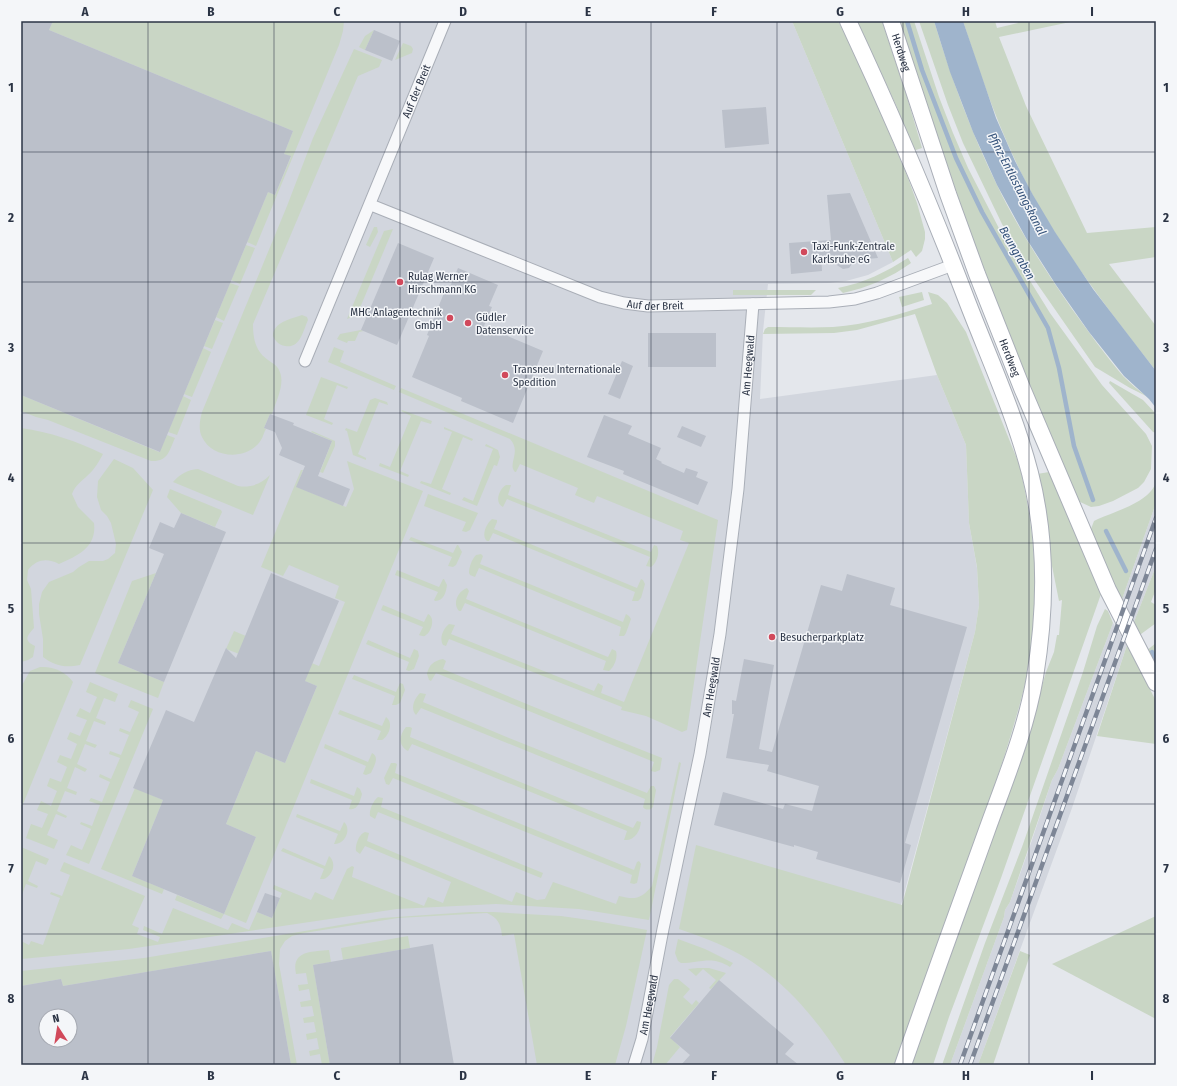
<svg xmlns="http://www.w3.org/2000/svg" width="1177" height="1086" viewBox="0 0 1177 1086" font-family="'Fira Sans Condensed',sans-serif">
  <rect width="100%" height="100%" fill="#e4e7ec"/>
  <g fill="#d2d6de" fill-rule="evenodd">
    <path d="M21,21h771l101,241 -25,13 -22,6 -18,2 -60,1 -5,47 -3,68 177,-24 29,70 3,78 8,45 2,37 -4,27 -74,273 -52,160h-828zM46,1016h24v24h-24z"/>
    <polygon points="1156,503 1156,566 1132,627 1121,602"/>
    <polygon points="1113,623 1127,645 1072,808 978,1065 950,1065 1004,917 1005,910 1010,902 1030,846 1052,780 1058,769"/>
  </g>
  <g fill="#c9d6c5">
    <polygon points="53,21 344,21 343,31 339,45 256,246 247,242 268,192 275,195 291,157 284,154 293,131 49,30"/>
    <polygon points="792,21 838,21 839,23 860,63 908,178 917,203 925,232 925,239 922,251 916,257 911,250 893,262"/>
    <polygon points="857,21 882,21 907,97 922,148 913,151 896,105"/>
    <path d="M898,21h16l25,76 14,36 15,35 38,74 44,71 52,72 44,49 6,12 -1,23 -7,13 -6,6 -25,13 -14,5 -8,1 -13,-6c-39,-92 -78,-185 -112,-280 -24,-66 -46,-133 -68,-200z"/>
    <path d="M919,21h15c17,56 37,111 63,164 20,42 48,85 75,124 16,22 33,46 51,67 7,7 15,14 23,20l-16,-8 -35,-21 -66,-95 -27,-48 -39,-81 -15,-38z"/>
    <path d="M963,21h32l2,7 21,-5 -1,-2h58l-76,16 27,69 61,127 69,-6v30l-47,7 47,62v45c-52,-67 -105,-134 -141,-211 -21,-45 -37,-92 -52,-139z"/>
    <polygon points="374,30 365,50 359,47 365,36"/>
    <polygon points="403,43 411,46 413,49 412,53 395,60"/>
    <path d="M354,49l28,11 -3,7 -21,9 -105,248c0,14 2,27 15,36 4,3 9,5 11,10 7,13 -3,31 -7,44h-2l-6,14 2,1c-2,3 -3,8 -5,11 -13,21 -49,19 -59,-3 -4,-8 -2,-17 0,-25l85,-206 26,-68z"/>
    <polygon points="374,227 377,227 378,232 370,247 366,245"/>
    <polygon points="393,229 357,315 347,319 384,231"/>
    <polygon points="246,245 255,248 240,284 231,280"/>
    <path d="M908,258l3,5c-19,14 -44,25 -68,30l-5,-5c26,-5 48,-16 70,-30z"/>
    <polygon points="230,283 239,286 224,321 216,317"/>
    <polygon points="733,290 816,290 811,295 733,295"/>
    <polygon points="922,292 924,300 902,307 899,297"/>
    <path d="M928,292l10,3 9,8 19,29 53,132c16,65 22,136 10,202 -6,30 -15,59 -24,88 -13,40 -27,80 -42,119 -23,64 -46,128 -69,192h-48c-27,-43 -60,-84 -105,-110 -20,-11 -41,-19 -62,-26l17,-84 206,60 73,-273 4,-27 -2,-38 -8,-44 -3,-78 -29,-70 -22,-61 -58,16 -23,3 -71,1 2,-5 3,-2c21,0 43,1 65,0 33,-2 67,-13 99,-23z"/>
    <path d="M302,315l5,2 1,3c-5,11 -8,29 -23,26 -6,-1 -10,-5 -12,-10 0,-14 18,-17 29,-21z"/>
    <polygon points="215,320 223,323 212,349 204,346"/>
    <polygon points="361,330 364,331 359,332 355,341 348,341 347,343 337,339 340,334"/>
    <polygon points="334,347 344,351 340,362 396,386 394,390 328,362"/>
    <polygon points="203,348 211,352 192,397 184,394"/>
    <polygon points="321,377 348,387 347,389 337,385 324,419 333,423 332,425 306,415"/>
    <polygon points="1110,381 1143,400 1156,414 1156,433 1153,432 1109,383"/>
    <path d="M401,388l317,132 -31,210 -5,2 -36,-16 -25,-6 1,-3 -173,-68 -3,7 -3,-1c-4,-7 0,-16 6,-21l6,1 -4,9 143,57 4,-8 5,3 -2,7 23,9 65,-159 -9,-3 3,-9 -86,-35 -3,7 -19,-8 3,-7 -58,-24 -4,8h-1c-8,-8 7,-20 -5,-33l-111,-47z"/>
    <path d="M21,395l138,57 8,-17 8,3c-6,13 -7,24 -24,23l-103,-41 -12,-3 -15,-6z"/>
    <polygon points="183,396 191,400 177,435 168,432"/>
    <polygon points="375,398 387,402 388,405 379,402 358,454 366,458 366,460 353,455 347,431 345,430 346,428 357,432 370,400"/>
    <polygon points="402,410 432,421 431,424 421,421 400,471 409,475 408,477 379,466 380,463 390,467 411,416 401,411"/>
    <polygon points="444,427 473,439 472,441 463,437 442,489 451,493 450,495 420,483 421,481 431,484 452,432 444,429"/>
    <path d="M21,428c29,4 55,13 82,26 -4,7 -8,15 -15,21 -7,7 -12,9 -16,19l6,13 16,16c3,24 -16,33 -35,41 -12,-6 -22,-5 -31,6l-1,10 4,9 3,39c-7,8 -11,12 1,18l-2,11 -5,3 -7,2z"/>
    <polygon points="312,431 335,441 335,446 323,473 320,472 332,441 311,432"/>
    <polygon points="486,444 498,450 500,457 497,466 494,465 477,506 462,500 464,497 473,501 493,449 485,446"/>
    <path d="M114,459l19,9 20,22 -73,175c-15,3 -25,1 -37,-8v-18l-4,-25v-10l3,-12 7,-10 24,-10 6,-5 10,-6h14l5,-2 7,-6 1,-9 -5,-21 -4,-7 -6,-6 -4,-13 1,-16z"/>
    <polygon points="347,461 423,491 246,923 224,914 221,919 175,900 177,895 224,914 256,837 226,824 256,751 285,763 317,686 255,661 262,643 319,666 345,602 335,598 339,586 289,565 283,576 261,567 301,470 303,470 297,487 346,507 354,489"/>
    <path d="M198,469l40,17c13,2 23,-2 32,-11l-17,40 -80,-33c7,-8 14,-12 25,-13z"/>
    <polygon points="1049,472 1101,594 1001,878 949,1017 933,1065 911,1065 1029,731 1046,672 1054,652 1057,635 1059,635 1062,600 1059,601 1050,556 1037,474"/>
    <path d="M1156,482v21l-35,99 -30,-73 3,-8 4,-2c18,-8 52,-17 58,-37z"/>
    <path d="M506,485h5l-3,10 143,57 3,-7 3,1c3,7 0,17 -6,21l-5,-1 4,-9 -143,-58 -4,8c-9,-4 -4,-18 3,-22z"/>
    <polygon points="170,489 221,510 222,512 215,527 181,513 167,497"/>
    <polygon points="428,494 478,513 470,530 466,532 462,531 466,522 424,506"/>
    <path d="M492,519l5,1v2l-3,7 143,59 4,-9 2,1 2,4 -4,14 -3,3h-6l3,-9 -142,-59 -4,8h-2c-6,-5 -1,-17 5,-22z"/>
    <polygon points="411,537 453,553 457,545 458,545 462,552 456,565 453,567 448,566 452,557 409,540"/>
    <path d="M481,554l2,2 -3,8 143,58 3,-8 3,2 2,3 -5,14 -2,3h-5l2,-9 -142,-59 -4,9 -5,-2 -1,-2c0,-6 3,-14 7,-18z"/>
    <polygon points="1156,566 1156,589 1151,602 1156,605 1156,623 1137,637 1132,627"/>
    <path d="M397,570l42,17 4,-8h1l3,6c-1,7 -3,16 -12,16l-1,-1 4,-8 -43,-17z"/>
    <polygon points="156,573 118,663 164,682 158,698 95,673 132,581"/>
    <path d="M467,588l2,3 -3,8 142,58 4,-8 4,2c2,7 -2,16 -7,20l-6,-1 3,-9 -141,-58 -4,8h-2c-7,-7 -1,-20 8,-23z"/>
    <path d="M383,605l41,17 4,-8c8,4 3,18 -2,21 -2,2 -4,1 -7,0l4,-8 -42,-17z"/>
    <polygon points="1105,609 1108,611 1113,623 1058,769 1052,780 1010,902 1005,910 1004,917 950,1065 942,1065 985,943 1022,847 1083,672 1097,626"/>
    <polygon points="234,631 258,641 250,658 226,649"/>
    <polygon points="368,640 410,658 414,649 418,651 419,656 414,669 409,671 406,670 409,662 366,644"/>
    <polygon points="1156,643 1156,673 1146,651"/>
    <polygon points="1127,645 1156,701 1156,744 1097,736"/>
    <path d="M443,659l3,2 -3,8 91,38 128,51 -2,12 -5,2 -4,-1 3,-9 -218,-89 -5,8 -2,-1 -2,-6c2,-9 6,-13 16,-15z"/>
    <path d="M40,667c13,-1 26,5 33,15l-52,127v-122l9,-16z"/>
    <polygon points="354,675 396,692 400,683 403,684 405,690 400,703 396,705 392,705 395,696 352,679"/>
    <polygon points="90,682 118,694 115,702 104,698 96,718 106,722 105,725 94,721 86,741 97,745 95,748 85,744 77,764 87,769 85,772 75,767 67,788 77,792 76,795 65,791 57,811 67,816 66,818 56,814 47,835 58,840 54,849 26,838 31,824 42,828 48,814 37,810 41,801 51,806 57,791 47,786 50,778 61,782 67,767 57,762 60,755 71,759 77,744 67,739 70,732 80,736 87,720 76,716 80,708 90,713 97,697 86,692"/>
    <path d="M420,693l6,1 -3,8 86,36 138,55 4,-7h3l2,4 -3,17 -2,2c-3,1 -6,1 -8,-2l2,-8 -224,-91 -5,7c-6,-6 -2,-16 4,-22z"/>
    <polygon points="131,700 153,709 89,864 66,855 71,845 82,850 91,829 80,824 81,822 92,826 100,805 89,801 91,798 102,802 110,782 99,777 100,774 111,779 120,758 109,754 110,751 121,755 129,735 119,731 120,728 130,732 139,712 128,707"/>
    <path d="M340,710l42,16 4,-9c8,6 3,19 -4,23h-5l4,-9 -43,-17z"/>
    <path d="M406,727h4l2,1 -2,9 223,91 4,-7 4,1c-1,9 -6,19 -17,18l3,-9 -215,-87 -4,7c-10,-5 -9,-16 -2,-24z"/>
    <path d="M325,744l43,18 4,-9c8,4 2,13 -1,20l-5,2 -3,-1 3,-8 -42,-18z"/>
    <path d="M679,762l2,1 -32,157 -70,-11 -83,-5 -99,5 -268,40 -108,10v-18l8,4 2,-4 12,4 17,-47 -10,-4 1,-2 11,4 8,-21 -10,-4 4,-9 81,34 -13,29 7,3 -2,6 21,8 2,-5 -17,-7 1,-4 18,8 11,-26 55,22 4,-7 17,7 8,-18 15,6 10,-25 -9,-4 1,-4 37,15 4,-8 18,8 14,-31 5,-3 2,1 -2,10 72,29 4,-9 15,6 8,-21 -86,-36 -5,8 -4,-3c-1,-6 3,-17 9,-19l4,1 -2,8 145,61 4,-10 21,8 8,-1 8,-17 63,22 3,-8c16,4 22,3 33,-10z"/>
    <polygon points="391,763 395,763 397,764 395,773 634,870 637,862 639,861 641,864 637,883 634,884 630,883 632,875 393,778 389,785 386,784 384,778"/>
    <path d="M311,779l43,17 3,-9 3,2 2,5c-2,7 -4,17 -13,15l3,-9 -42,-17z"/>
    <polygon points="135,788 163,800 132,876 164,889 162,894 101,869"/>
    <path d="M378,797l5,1 -2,9 162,66 -2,5 -163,-66 -3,7 -5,-3c-1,-6 3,-15 8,-19z"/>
    <path d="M297,814l43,17 4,-9c8,7 1,23 -10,22l4,-10 -42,-17z"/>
    <polygon points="21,847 49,859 46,865 36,861 28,881 38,886 37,888 26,884 21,897"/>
    <path d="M283,848l42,18 4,-10c8,7 4,19 -5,23h-4l4,-10 -43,-18z"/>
    <path d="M470,912h23l68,4 35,5 51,9 -21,96 -11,39h-78l-23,-131 -12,2c-1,-12 -4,-18 -15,-23l-89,5 -94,15 -12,3 -7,5 -5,8 -1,15 18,101h-6l-20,-114 -208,35 -2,-7 -40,7v-15l123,-13 238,-40z"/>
    <polygon points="1156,916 1156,1019 1052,964"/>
    <polygon points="408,936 410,948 343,960 341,948"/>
    <path d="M678,939l27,10 28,14 -3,4c-18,-12 -30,-4 -49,-4l-3,-2 -3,-8z"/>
    <path d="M329,950l2,12 -18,3 17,100h-8l-2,-11 -10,2 -1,-5 10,-2 -2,-11 -10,2 -1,-6 10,-2 -2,-10 -10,1 -1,-5 11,-2 -2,-10 -11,1 -1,-5 11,-2 -2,-11 -10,2 -1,-6 10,-1 -2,-11 -10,1c-5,-24 16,-22 33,-24z"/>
    <polygon points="1020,951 1030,955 993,1065 978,1065"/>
    <polygon points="698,968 709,968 726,973 711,989 709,988 716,980 703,969 696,976 688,969"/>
    <polygon points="674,979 678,979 690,989 683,997 692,1005 696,1000 699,1003 670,1037 680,1047 665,1065 652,1065 657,1047 669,985"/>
  </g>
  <polygon fill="#9fb4cc" points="934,21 963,21 996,118 1015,161 1033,195 1055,232 1093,289 1156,371 1156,408 1149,399 1124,376 1089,332 1056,285 1026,238 997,185 973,132 950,72"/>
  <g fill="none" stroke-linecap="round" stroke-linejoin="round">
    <g stroke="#9fb4cc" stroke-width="4.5">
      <polyline points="907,21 922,70 956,158 982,212 1048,328 1059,368 1074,446 1093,500"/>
      <polyline points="1106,531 1126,571"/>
      <polyline points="1152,652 1156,660"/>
    </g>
  </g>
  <g fill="#bbc0ca" fill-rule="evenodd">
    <polygon points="21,21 53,21 49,30 293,131 284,154 291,156 275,195 268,192 160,452 21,395"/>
    <polygon points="374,30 400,41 392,61 365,50"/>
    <polygon points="766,107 769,144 725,148 722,110"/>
    <polygon points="850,193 878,258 855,260 849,268 843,269 821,255 822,271 791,274 789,243 831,240 827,195"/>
    <polygon points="398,243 434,258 397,345 361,330"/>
    <polygon points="458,268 498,285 489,306 492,307 484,326 543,351 513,423 461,401 462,398 412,377 429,336 427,335 446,288 449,289"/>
    <rect x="648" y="333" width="68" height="34"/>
    <polygon points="622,361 633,366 620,399 608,394"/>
    <polygon points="270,414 294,423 293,425 332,441 318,476 350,489 343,506 296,487 305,466 279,455 282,448 275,432 264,428"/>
    <polygon points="604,415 632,426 628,434 661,448 656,459 662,462 661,463 684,473 686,468 698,472 696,477 708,482 698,505 623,474 624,471 587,457"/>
    <polygon points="682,426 706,436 701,447 677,437"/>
    <polygon points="181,513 226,532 164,682 118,663 164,554 149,548 160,522 174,528"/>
    <polygon points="271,573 339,601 305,681 317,686 285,763 256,751 226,824 256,837 224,914 132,876 163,800 133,788 166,710 194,722 226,648 236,658"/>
    <polygon points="847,574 895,588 890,605 967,627 905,843 911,845 900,883 816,859 818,852 794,845 794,847 714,825 723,792 783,809 785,804 812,811 819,786 767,771 769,765 726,758 734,714 732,714 732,700 736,701 744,659 774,665 759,749 772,752 821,585 842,591"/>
    <polygon points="265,893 280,898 272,918 257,912"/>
    <polygon points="433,944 454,1065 330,1065 313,965"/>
    <path d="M271,951l20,114h-270v-79l40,-7 2,7zM46,1016h24v24h-24z"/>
    <polygon points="719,980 794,1044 785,1054 799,1065 681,1065 690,1055 670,1038"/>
  </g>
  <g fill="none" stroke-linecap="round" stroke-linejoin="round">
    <g stroke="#a9aeb7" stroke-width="13">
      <g id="street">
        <path id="s1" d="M371,205l229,92 24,6 24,3 181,-4 26,-3 22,-6 76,-28"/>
        <path id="s2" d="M305,361l140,-340"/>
        <path id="s3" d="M634,1065l8,-26 21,-110 37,-175 20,-120 18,-145 15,-185"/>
      </g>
    </g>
    <g stroke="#a9aeb7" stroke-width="18">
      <g id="secondary">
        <path d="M848,21c43,92 83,185 119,280 22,57 48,114 63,172 17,66 16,137 5,204 -9,53 -30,103 -48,153 -28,78 -57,157 -84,235"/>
        <path id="s4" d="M891,21l57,173 29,80 45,114 86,202 48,93"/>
      </g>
    </g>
    <use href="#street" stroke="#f7f8fa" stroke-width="11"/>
    <use href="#secondary" stroke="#fff" stroke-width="16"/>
    <g stroke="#7d8696" stroke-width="4.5">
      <g id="rail">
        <polyline points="960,1065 1156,518"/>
        <polyline points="970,1065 1156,549"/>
      </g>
    </g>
    <use href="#rail" stroke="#f4f6f9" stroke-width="3" stroke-dasharray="9" stroke-linecap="butt"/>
  </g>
  <path fill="none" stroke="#2b3445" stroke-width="1" stroke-opacity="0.55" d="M148,21v1044M274,21v1044M400,21v1044M526,21v1044M651,21v1044M777,21v1044M903,21v1044M1029,21v1044M21,152h1135M21,282h1135M21,413h1135M21,543h1135M21,673h1135M21,804h1135M21,934h1135"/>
  <g fill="#d1495b" stroke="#f4f6f9" stroke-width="1.5">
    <circle cx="804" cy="252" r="4"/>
    <circle cx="400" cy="282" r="4"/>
    <circle cx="450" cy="318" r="4"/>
    <circle cx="468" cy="323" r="4"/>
    <circle cx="505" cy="375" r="4"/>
    <circle cx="772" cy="637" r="4"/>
  </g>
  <g text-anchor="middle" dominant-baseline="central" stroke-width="3" stroke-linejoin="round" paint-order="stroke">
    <g font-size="11" fill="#2b3445" stroke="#f4f6f9">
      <text stroke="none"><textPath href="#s4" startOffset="33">Herdweg</textPath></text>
      <text stroke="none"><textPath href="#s2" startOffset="292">Auf der Breit</textPath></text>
      <text stroke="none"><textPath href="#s1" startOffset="303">Auf der Breit</textPath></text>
      <text stroke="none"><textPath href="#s4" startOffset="357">Herdweg</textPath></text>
      <text stroke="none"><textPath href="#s3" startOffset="710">Am Heegwald</textPath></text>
      <text stroke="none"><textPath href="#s3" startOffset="386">Am Heegwald</textPath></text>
      <text stroke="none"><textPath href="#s3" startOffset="62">Am Heegwald</textPath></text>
    </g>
    <g font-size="11" fill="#2b3445" stroke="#f4f6f9" text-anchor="start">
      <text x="812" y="246">Taxi-Funk-Zentrale<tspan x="812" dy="13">Karlsruhe eG</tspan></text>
      <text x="408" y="276">Rulag Werner<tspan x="408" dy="13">Hirschmann KG</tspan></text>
      <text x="442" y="312" text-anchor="end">MHC Anlagentechnik<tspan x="442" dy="13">GmbH</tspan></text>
      <text x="476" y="317">Güdler<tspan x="476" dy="13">Datenservice</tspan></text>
      <text x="513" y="369">Transneu Internationale<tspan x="513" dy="13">Spedition</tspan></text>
      <text x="780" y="637">Besucherparkplatz</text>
    </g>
    <g font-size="12" font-style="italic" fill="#34527a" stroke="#f4f6f9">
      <text transform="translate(1017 184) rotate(63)">Pfinz-Entlastungskanal</text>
      <text transform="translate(1017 253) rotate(60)">Beungraben</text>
    </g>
  </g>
  <rect width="1177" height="1086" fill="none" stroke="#f4f6f9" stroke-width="44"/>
  <g transform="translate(58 1028) rotate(348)"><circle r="19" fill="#f4f6f9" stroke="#a4a8b1"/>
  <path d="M0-3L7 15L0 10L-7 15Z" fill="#d1495b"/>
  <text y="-6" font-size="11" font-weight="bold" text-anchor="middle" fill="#2b3445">N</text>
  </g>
  <rect x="22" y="22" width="1133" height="1042" fill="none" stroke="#2b3445" stroke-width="1.5"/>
  <g font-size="13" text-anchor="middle" font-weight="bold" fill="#2b3445">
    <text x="85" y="16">A</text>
    <text x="211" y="16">B</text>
    <text x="337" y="16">C</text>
    <text x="463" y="16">D</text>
    <text x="588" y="16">E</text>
    <text x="714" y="16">F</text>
    <text x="840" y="16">G</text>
    <text x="966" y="16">H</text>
    <text x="1092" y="16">I</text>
    <text x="11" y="92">1</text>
    <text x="1166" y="92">1</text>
    <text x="11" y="222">2</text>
    <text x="1166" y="222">2</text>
    <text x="11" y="352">3</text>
    <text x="1166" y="352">3</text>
    <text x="11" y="482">4</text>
    <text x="1166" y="482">4</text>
    <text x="11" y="613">5</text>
    <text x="1166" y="613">5</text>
    <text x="11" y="743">6</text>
    <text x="1166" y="743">6</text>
    <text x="11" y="873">7</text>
    <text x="1166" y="873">7</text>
    <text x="11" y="1003">8</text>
    <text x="1166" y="1003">8</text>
    <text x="85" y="1080">A</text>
    <text x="211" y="1080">B</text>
    <text x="337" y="1080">C</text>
    <text x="463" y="1080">D</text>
    <text x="588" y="1080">E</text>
    <text x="714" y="1080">F</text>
    <text x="840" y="1080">G</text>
    <text x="966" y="1080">H</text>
    <text x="1092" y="1080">I</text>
  </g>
</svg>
